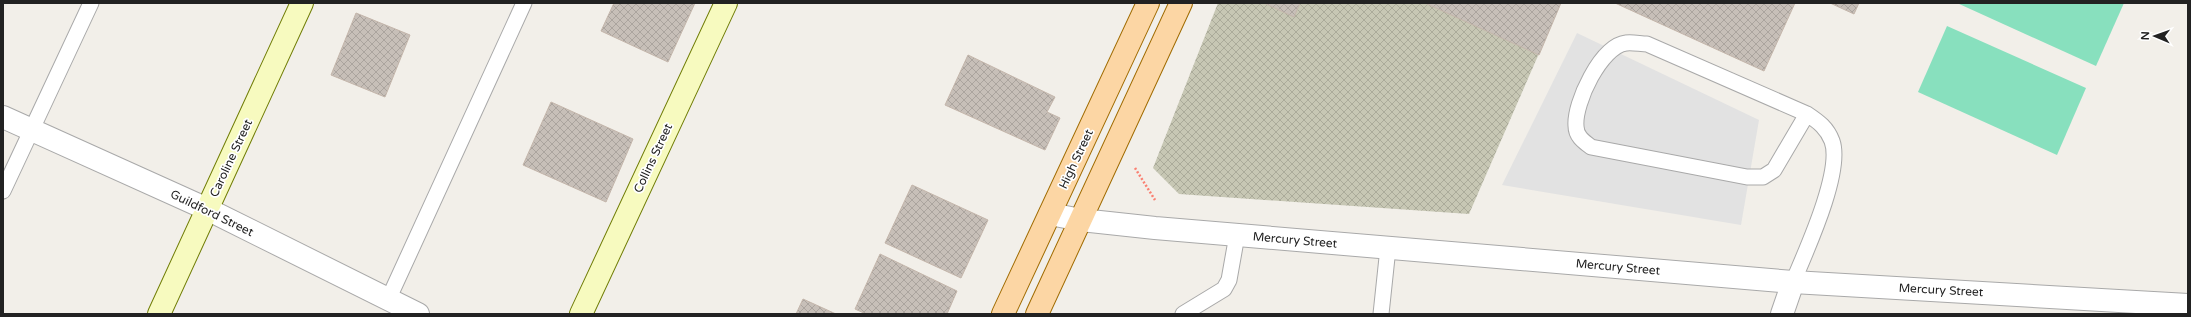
<svg xmlns="http://www.w3.org/2000/svg" width="2191" height="317" viewBox="0 0 2191 317" font-family="'Varela Round',sans-serif">
  <defs>
    <pattern id="construction-cross-hatch" width="8" height="8" patternUnits="userSpaceOnUse"><rect width="8" height="8" fill="#c7c7b4"/><path d="M0 0l8 8M0 8l8-8" fill="none" stroke="#abab9a"/></pattern>
    <pattern id="building-cross-hatch" width="8" height="8" patternUnits="userSpaceOnUse"><rect width="8" height="8" fill="#c7bfb8"/><path d="M0 0l8 8M0 8l8-8" fill="none" stroke="#aba49e"/></pattern>
  </defs>
  <rect width="100%" height="100%" fill="#f2efe9"/>
  <polygon fill="url(#construction-cross-hatch)" points="1218,3 1561,3 1469,214 1179,194 1153,168"/>
  <g fill="#88e0be">
    <polygon points="1957,3 2124,3 2096,66"/>
    <polygon points="1947,26 2086,88 2057,155 1918,92"/>
  </g>
  <polygon fill="#e2e2e2" points="1577,33 1759,120 1741,225 1502,185"/>
  <g fill="url(#building-cross-hatch)" stroke="#c4b6ab">
    <polygon points="614,3 695,3 668,62 601,31"/>
    <polygon points="1264,3 1300,3 1294,17"/>
    <polygon points="1425,3 1561,3 1539,55"/>
    <polygon points="1615,3 1795,3 1764,71"/>
    <polygon points="1830,3 1859,3 1854,14"/>
    <polygon points="356,13 410,35 385,97 331,75"/>
    <polygon points="968,55 1055,97 1047,112 1060,118 1045,150 945,105"/>
    <polygon points="551,102 633,139 606,202 523,165"/>
    <polygon points="912,185 988,220 961,278 885,243"/>
    <polygon points="880,254 957,291 947,314 866,314 855,309"/>
    <polygon points="803,299 836,314 796,314"/>
  </g>
  <g fill="none" stroke-linecap="round" stroke-linejoin="round">
    <g stroke="#a9a9a9" stroke-width="17">
      <g id="lane">
        <polyline points="3,191 91,3"/>
        <path d="M1793,282c13,-31 50,-111 39,-141 -5,-13 -13,-19 -25,-27l-160,-70c-6,0 -15,-2 -21,-1 -25,3 -52,60 -50,83 0,10 7,15 15,21l156,30h16l11,-7 33,-56"/>
        <polyline points="388,300 524,3"/>
        <polyline points="1183,314 1224,289 1229,280 1237,235"/>
        <polyline points="1381,314 1388,248"/>
      </g>
    </g>
    <g stroke="#a9a9a9" stroke-width="24">
      <g id="street">
        <polyline points="3,117 207,209 418,314"/>
        <polyline points="1050,214 1081,220 1155,228 1793,282 2188,305"/>
        <polyline points="1782,314 1793,282"/>
      </g>
    </g>
    <g stroke="#707d05" stroke-width="24">
      <g id="secondary">
        <polyline points="159,314 302,3"/>
        <polyline points="581,314 726,3"/>
      </g>
    </g>
    <g stroke="#a06b00" stroke-width="24">
      <g id="primary">
        <polyline points="1003,314 1148,3"/>
        <polyline points="1037,314 1181,3"/>
      </g>
    </g>
    <polyline stroke="#fa8072" stroke-width="2.5" stroke-dasharray="2 2" stroke-linecap="butt" points="1135,168 1155,200"/>
    <use href="#lane" stroke="#fff" stroke-width="15"/>
    <use href="#street" stroke="#fff" stroke-width="22"/>
    <use href="#secondary" stroke="#f7fabf" stroke-width="22"/>
    <use href="#primary" stroke="#fcd6a4" stroke-width="22"/>
  </g>
  <g text-anchor="middle" dominant-baseline="central" stroke-width="3.5" stroke-linejoin="round" paint-order="stroke">
    <g font-size="12" fill="#222" stroke="#fff">
      <text transform="translate(231 158) rotate(-65)">Caroline Street</text>
      <text transform="translate(653 158) rotate(-65)">Collins Street</text>
      <text transform="translate(1076 159) rotate(-65)">High Street</text>
      <text transform="translate(212 213) rotate(26)">Guildford Street</text>
      <text transform="translate(1295 240) rotate(5)">Mercury Street</text>
      <text transform="translate(1618 267) rotate(5)">Mercury Street</text>
      <text transform="translate(1941 290) rotate(3)">Mercury Street</text>
    </g>
  </g>
  <rect width="2191" height="317" fill="none" stroke="#222222" stroke-width="8"/>
  <g transform="translate(2155 36) rotate(272)" stroke="#ffffff" stroke-width="3" paint-order="stroke">
  <path d="M0-3L7 15L0 10L-7 15Z" fill="#222222"/>
  <text y="-6" font-size="11" font-weight="bold" text-anchor="middle" fill="#222222">N</text>
  </g>
</svg>
